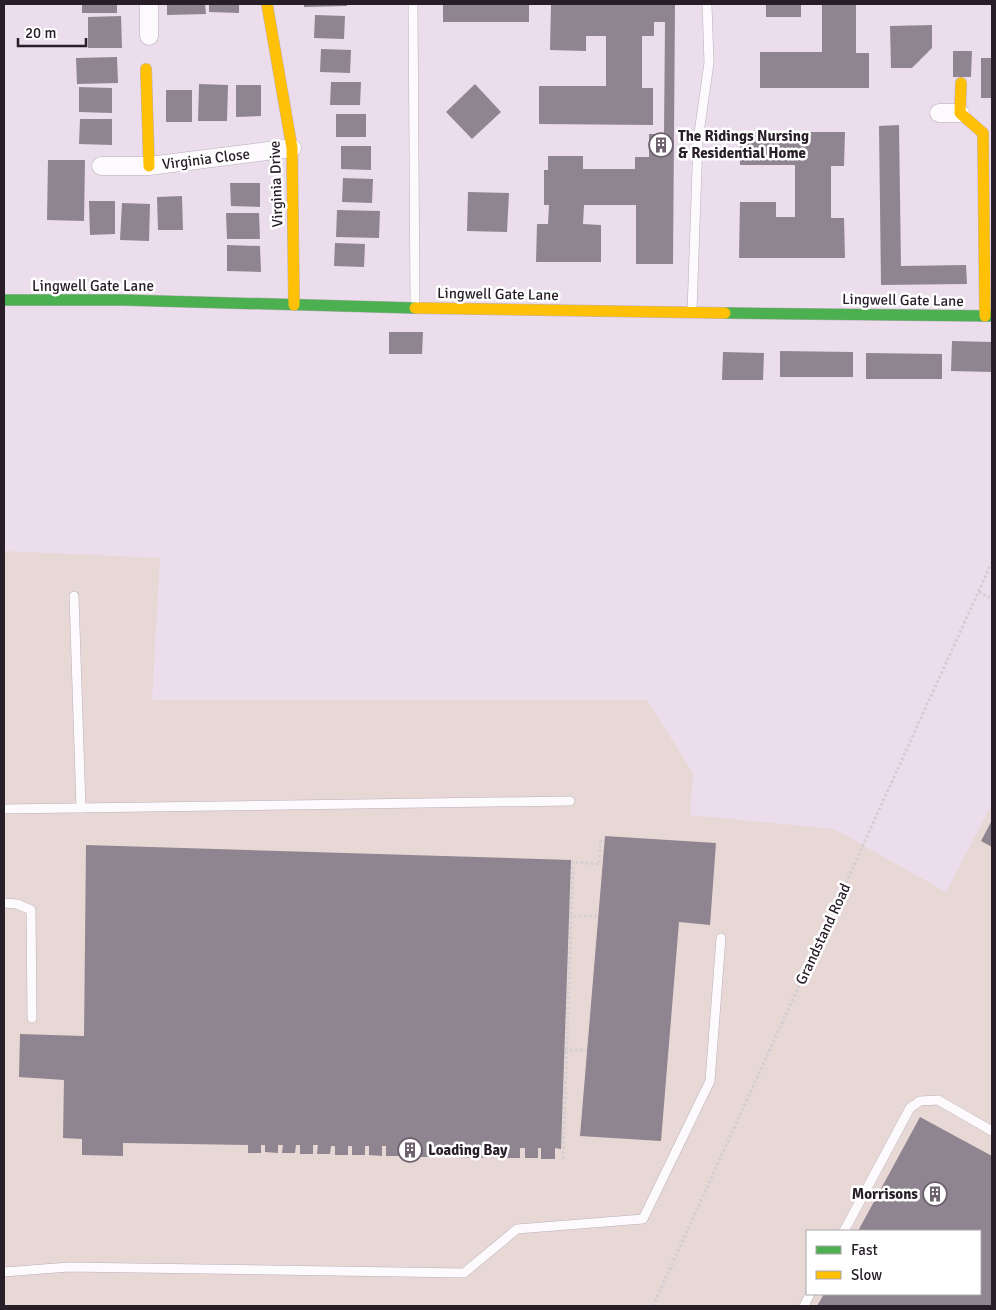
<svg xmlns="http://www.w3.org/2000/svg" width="996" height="1310" viewBox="0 0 996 1310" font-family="Signika,sans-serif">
  <rect width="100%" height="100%" fill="#ebddec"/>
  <path fill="#e8d8d5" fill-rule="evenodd" d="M4,551l156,7 -8,142h495l46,73 -3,42 144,14 112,63 46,-88v502h-988zM807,1231h173v63h-173z"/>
  <g fill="#8f8590">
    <rect x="82" y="4" width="35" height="9"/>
    <polygon points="167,4 205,4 206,14 167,15"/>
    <polygon points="209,4 239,4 239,13 209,12"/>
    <polygon points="304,4 347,4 347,6 304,7"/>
    <rect x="443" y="4" width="86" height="18"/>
    <polygon points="551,4 675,4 673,264 636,264 636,205 584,205 583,224 601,225 601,262 536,262 537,224 548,224 549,205 544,205 544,170 548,170 548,156 583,156 583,169 635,169 635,157 649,157 649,134 664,134 665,22 654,22 654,36 642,36 642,88 653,88 653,125 539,124 539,86 606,86 606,36 586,36 586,51 550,50"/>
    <rect x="766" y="4" width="35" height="13"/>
    <polygon points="822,4 856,4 856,53 869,53 869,88 760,88 760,52 822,52"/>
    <polygon points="315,15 345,16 344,39 314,38"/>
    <polygon points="121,16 122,48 88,48 88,17"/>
    <polygon points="932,25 932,48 912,68 891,68 890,26"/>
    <polygon points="321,49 351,50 350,73 320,72"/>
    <polygon points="953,51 972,51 971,77 953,77"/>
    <polygon points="117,57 118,83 77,84 76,58"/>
    <rect x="981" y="58" width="11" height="40"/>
    <polygon points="331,82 361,82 360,105 330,105"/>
    <polygon points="199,84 228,85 227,121 198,121"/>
    <polygon points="475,84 501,112 472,139 446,112"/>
    <polygon points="236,85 261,85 261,116 236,117"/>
    <polygon points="79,87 112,88 112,113 79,112"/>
    <rect x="166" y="90" width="26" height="32"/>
    <rect x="336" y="114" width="30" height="23"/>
    <polygon points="80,119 112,119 112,145 79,144"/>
    <polygon points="899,125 901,266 966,265 967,284 881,285 879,126"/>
    <polygon points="740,132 845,132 844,166 831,166 831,218 844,218 845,258 739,258 740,202 776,202 776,217 795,217 795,165 740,165"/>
    <polygon points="341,146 371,146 371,170 341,169"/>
    <polygon points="48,160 85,160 84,221 47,220"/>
    <polygon points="343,178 373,179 372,203 342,202"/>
    <polygon points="230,183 260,183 260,207 231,206"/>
    <polygon points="468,192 509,193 507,232 467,231"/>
    <polygon points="182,196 183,230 158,230 157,197"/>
    <polygon points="89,201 115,201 115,234 90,235"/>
    <polygon points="122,203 150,204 149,241 120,240"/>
    <polygon points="337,210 380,211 379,238 336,237"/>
    <polygon points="226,213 259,213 260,239 227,239"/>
    <polygon points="335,243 365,244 364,267 334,266"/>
    <polygon points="227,245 260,246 261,272 227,271"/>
    <polygon points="389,332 423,332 422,354 389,354"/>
    <polygon points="952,341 992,342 992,372 951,371"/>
    <polygon points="780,351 853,352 853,377 780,377"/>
    <polygon points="723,352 764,353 763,380 722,380"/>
    <polygon points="866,353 942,354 942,379 866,379"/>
    <polygon points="992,820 992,847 981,841"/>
    <polygon points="605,836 716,843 710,925 679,922 661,1141 580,1136"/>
    <polygon points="86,845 571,860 561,1149 555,1148 555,1159 541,1159 541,1148 538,1148 538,1158 525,1158 525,1148 520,1148 520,1158 507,1158 507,1148 503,1148 503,1158 490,1157 490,1148 486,1148 486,1158 473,1157 473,1147 469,1147 469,1158 455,1157 456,1147 452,1147 452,1157 438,1157 439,1147 434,1147 434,1157 421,1157 421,1147 417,1147 417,1157 404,1157 404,1147 399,1146 399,1156 386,1156 386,1146 382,1146 382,1156 369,1155 369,1146 365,1146 365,1155 352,1155 352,1146 348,1146 348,1155 335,1155 335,1146 331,1146 330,1154 317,1154 318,1145 313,1145 313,1154 300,1154 300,1145 296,1145 295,1153 282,1153 283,1145 278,1145 278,1153 265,1152 265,1145 261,1145 261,1153 248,1153 248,1145 123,1143 123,1156 82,1155 82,1139 63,1138 64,1080 19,1077 20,1034 84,1036"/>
    <polygon points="920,1117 992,1156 992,1306 817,1306 824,1294 980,1294 980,1231 858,1231"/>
  </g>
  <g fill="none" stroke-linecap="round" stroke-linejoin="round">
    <g stroke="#baafba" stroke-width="10">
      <g id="lane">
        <polyline points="413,4 415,306"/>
        <polyline points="692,311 698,140 709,63 707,4"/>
        <polyline points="74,596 81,808"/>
        <polyline points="4,809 570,801"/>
        <polyline points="4,903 17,904 31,910 32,1018"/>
        <polyline points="844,1231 910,1108 920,1101 938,1100 992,1131"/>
        <polyline points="4,1272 69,1267 464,1273 517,1229 643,1219 710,1081 721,938"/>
        <polyline points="804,1306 810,1294"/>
      </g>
    </g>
    <g stroke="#baafba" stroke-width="19">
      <g id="street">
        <polyline points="149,36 149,4"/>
        <polyline points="939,113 960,113"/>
        <polyline points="101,166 149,166 292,148"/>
      </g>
    </g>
    <g stroke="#baafba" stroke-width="12">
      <g id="fast">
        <polyline points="4,300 123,300 415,308"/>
        <polyline points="725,313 992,316"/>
      </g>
    </g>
    <g stroke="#baafba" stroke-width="12">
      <g id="slow">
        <polyline points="267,4 292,148 294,305"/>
        <polyline points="146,69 149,166"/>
        <polyline points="961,83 960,113 983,133 985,316"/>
        <polyline points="415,308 725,313"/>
      </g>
    </g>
    <g stroke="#d2ced2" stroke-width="3" stroke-dasharray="2.5 2.5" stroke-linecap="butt">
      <polyline points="979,592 992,599"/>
      <polyline points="569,916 598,916"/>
      <polyline points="565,1050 587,1050"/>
      <polyline points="563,1159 573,862 599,864 601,837"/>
      <polyline points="653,1306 992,562"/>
    </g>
    <use href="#lane" stroke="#fcfafc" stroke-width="9"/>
    <use href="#street" stroke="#fcfafc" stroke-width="18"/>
    <use href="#fast" stroke="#4caf50" stroke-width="11"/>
    <use href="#slow" stroke="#ffc107" stroke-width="11"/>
  </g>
  <defs>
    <g id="building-ring" transform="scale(1.25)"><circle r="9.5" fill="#fff" stroke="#6c616d" stroke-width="1.5"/><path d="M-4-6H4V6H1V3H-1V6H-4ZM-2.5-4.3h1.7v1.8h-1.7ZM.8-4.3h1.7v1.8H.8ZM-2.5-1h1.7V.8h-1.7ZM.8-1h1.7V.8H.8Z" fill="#6c616d"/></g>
  </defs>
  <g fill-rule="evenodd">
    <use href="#building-ring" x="661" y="145"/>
    <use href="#building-ring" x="410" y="1150"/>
    <use href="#building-ring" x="935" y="1194"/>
  </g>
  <g text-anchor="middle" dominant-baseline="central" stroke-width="5" stroke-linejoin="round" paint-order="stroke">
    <g font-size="15" font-weight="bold" fill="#271e28" stroke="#fff" text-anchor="start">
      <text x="678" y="136">The Ridings Nursing<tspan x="678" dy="17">&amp; Residential Home</tspan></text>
      <text x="428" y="1150">Loading Bay</text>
      <text x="918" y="1194" text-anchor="end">Morrisons</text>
    </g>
    <g font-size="15" fill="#271e28" stroke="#fff">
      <text transform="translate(206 159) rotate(-7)">Virginia Close</text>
      <text transform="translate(276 184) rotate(-92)">Virginia Drive</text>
      <text x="93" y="286">Lingwell Gate Lane</text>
      <text transform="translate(498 294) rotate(1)">Lingwell Gate Lane</text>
      <text transform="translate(903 300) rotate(1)">Lingwell Gate Lane</text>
      <text transform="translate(823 934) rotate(-65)">Grandstand Road</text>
    </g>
  </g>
  <rect width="996" height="1310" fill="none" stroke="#271e28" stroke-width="10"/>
  <rect x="806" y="1230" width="175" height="65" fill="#ffffff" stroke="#a9a5a9"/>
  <rect x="816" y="1246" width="25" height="8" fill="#4caf50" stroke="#a9a5a9"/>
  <text x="851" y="1255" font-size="15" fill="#271e28">Fast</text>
  <rect x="816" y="1271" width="25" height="8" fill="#ffc107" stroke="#a9a5a9"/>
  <text x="851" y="1280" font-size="15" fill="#271e28">Slow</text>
  <path d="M18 38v8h68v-8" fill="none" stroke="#271e28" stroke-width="2.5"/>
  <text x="25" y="38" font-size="15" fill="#271e28" stroke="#ffffff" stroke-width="4" paint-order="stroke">20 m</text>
</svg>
